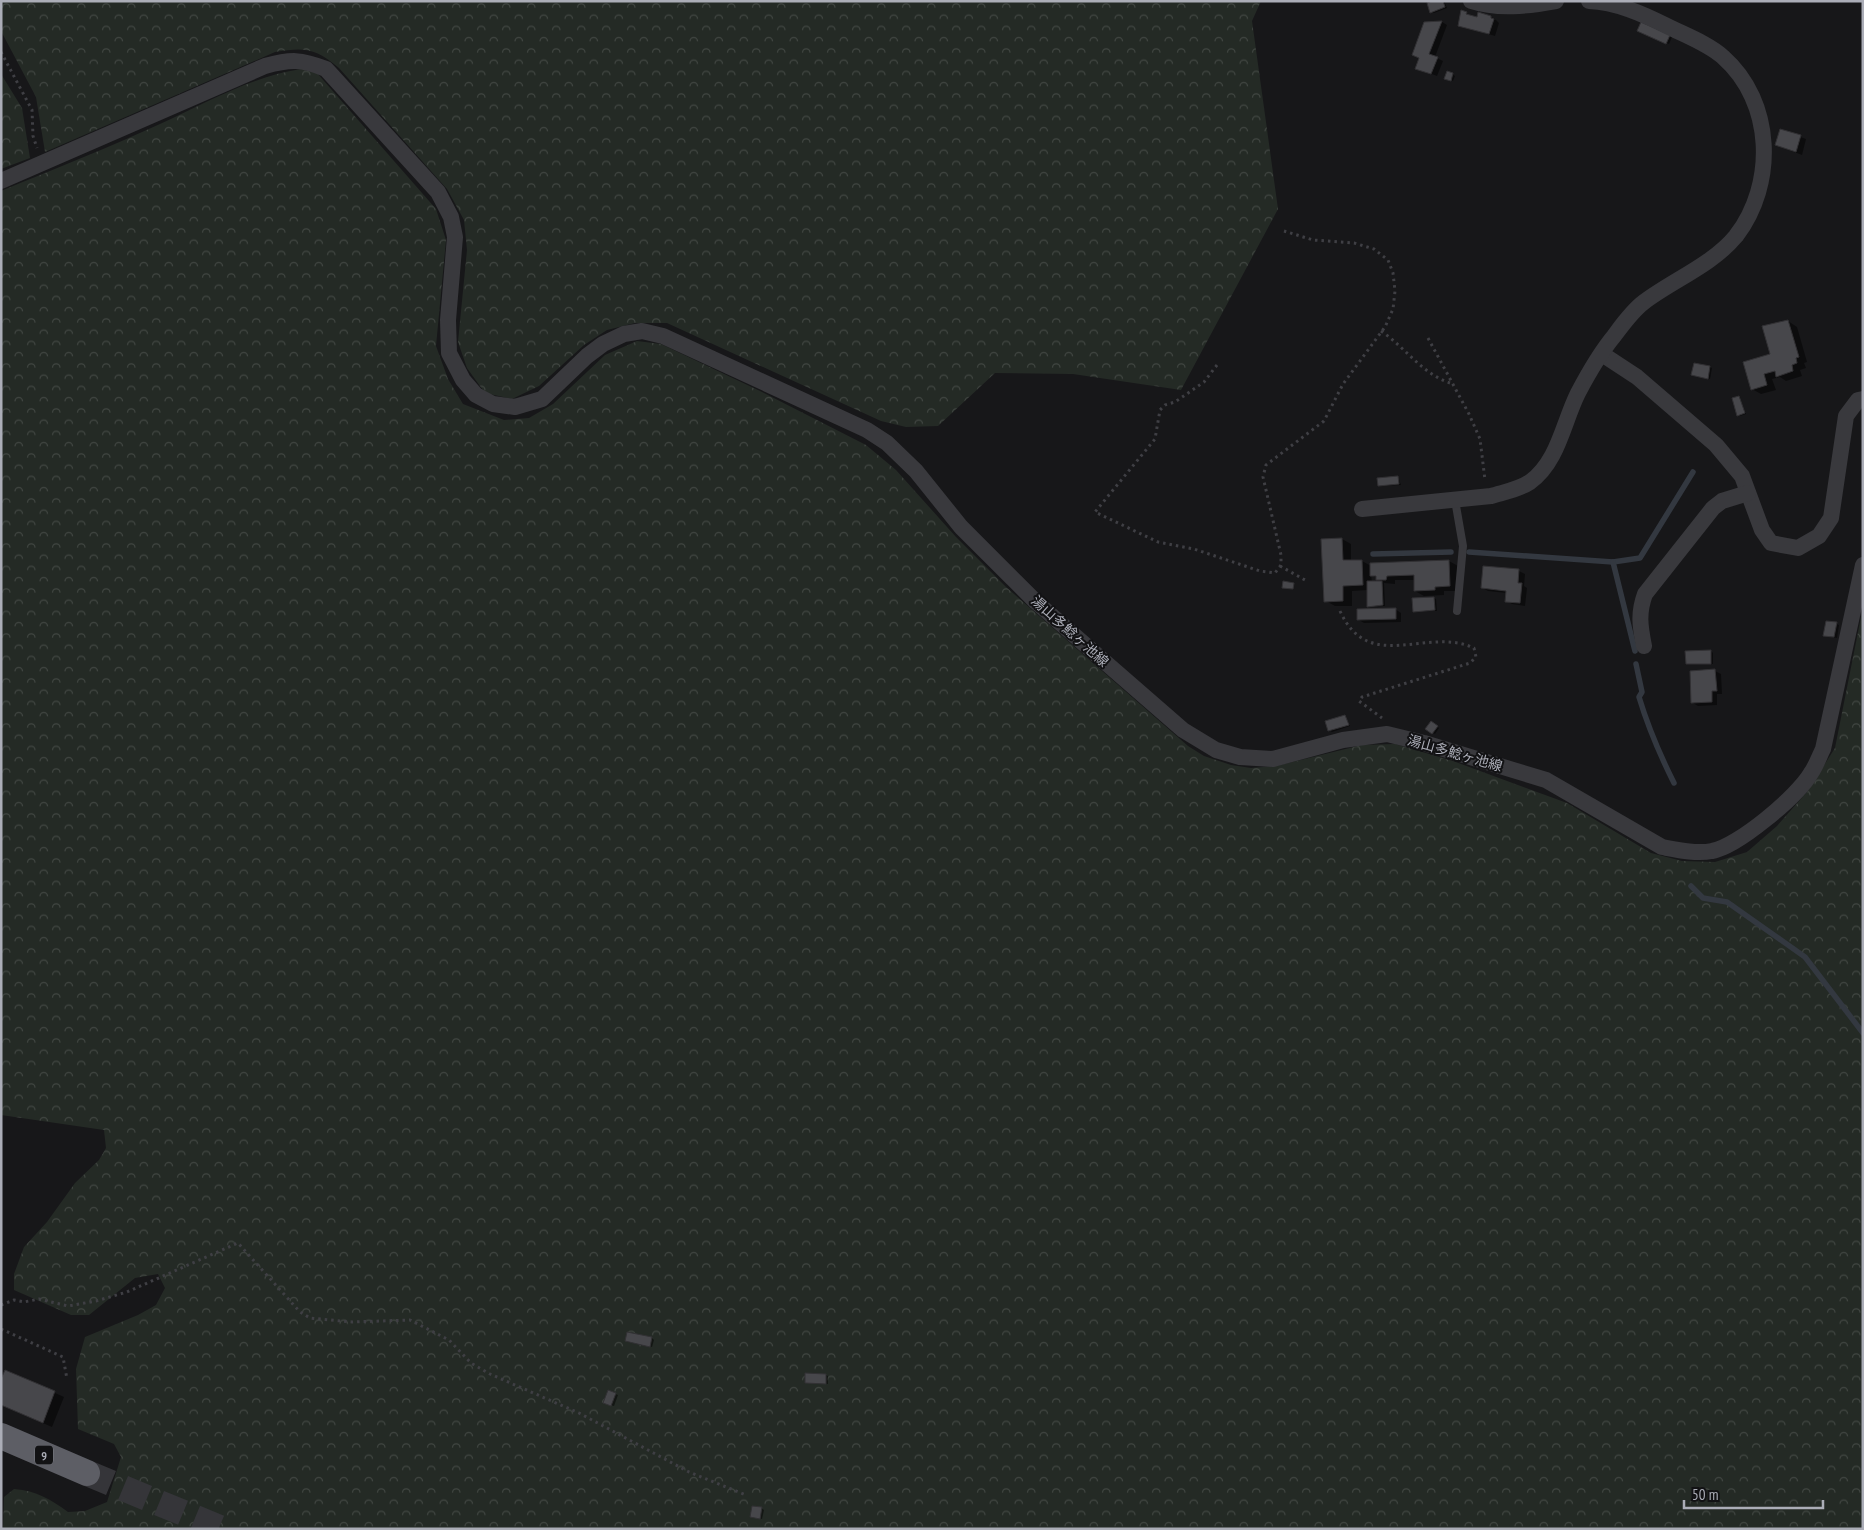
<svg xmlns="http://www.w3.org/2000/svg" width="1864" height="1530" viewBox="0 0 1864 1530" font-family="'PT Sans Narrow','Noto Sans JP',sans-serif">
  <defs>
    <pattern id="forest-crowns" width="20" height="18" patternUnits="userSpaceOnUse" patternTransform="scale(1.25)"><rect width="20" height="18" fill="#242a25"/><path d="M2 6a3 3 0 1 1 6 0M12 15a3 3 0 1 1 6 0" fill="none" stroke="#414642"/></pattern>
  </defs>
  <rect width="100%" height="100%" fill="#171719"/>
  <g fill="url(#forest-crowns)">
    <path d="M1,1h1260l-9,20 26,188 -97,181 -108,-16 -78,-1 -57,53 -32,1 -25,-6 -214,-98h-32l-28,7 -23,15 -45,41 -27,13 -27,-6 -18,-25 -9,-26 9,-92 -3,-30 -17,-31 -108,-121c-24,-20 -34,-21 -64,-16l-230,100 -9,-55 -35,-66z"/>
    <path d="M301,69l16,4 119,136 10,31 -10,106 12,33 15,25 41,16 25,-2 24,-14 52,-49 32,-14 24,3 99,47 106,54 30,25 60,67 50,50 182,159 16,10 27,9 20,3 25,-2 86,-21 33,-1 58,17 114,42 84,50 31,8 33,1 32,-10 30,-26 30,-34 28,-44 28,-141v922h-1860l1,-32 10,-8c23,2 36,10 54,23l17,-1 22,-9 14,-45 -7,-13 -36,-15 -2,-60 9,-32 53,-22 18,-10 9,-17 -7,-14 -23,4 -46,37h-18l-57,-25v-16l10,-27 23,-25 28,-39 24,-23 7,-12 -2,-18 -103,-15v-924c53,-22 107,-43 159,-67 46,-21 90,-47 141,-55z"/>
    <polygon points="1,74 22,108 30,158 1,169"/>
  </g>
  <g fill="#0007" fill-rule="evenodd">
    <polygon points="1436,1 1444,1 1447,8 1434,13 1431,12"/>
    <polygon points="1462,12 1472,17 1491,17 1496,20 1499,23 1495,36 1459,25"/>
    <polygon points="1442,22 1447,25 1435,57 1443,61 1437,76 1416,68"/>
    <polygon points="1642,24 1672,37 1669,44 1639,30"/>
    <polygon points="1448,72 1455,76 1453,81 1448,79"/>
    <polygon points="1781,130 1806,139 1802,155 1776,145"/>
    <polygon points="1788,321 1797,327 1807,362 1804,363 1806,368 1800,370 1802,376 1786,381 1780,377 1772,379 1776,390 1761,394 1752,389"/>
    <polygon points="1710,367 1712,368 1710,379 1695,376"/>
    <polygon points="1739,397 1746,414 1740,416 1738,415"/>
    <polygon points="1398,477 1401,485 1379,486"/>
    <path d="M1342,539l9,5v17h11l9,5 78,-5 9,5 1,25h-15v4l-20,1 -9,-5v-11h-20v4l-11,-1 1,23h-17v-16l-16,1v15h-17l-9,-5zM1371,575l6,3 5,4h-10z"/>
    <polygon points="1484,568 1519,571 1525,574 1524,586 1527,588 1525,606 1512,604 1507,601 1507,593 1488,591 1483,588"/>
    <polygon points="1434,598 1436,599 1437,611 1414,611"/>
    <polygon points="1395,609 1401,613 1401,622 1364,623 1359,620"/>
    <polygon points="1836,624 1839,625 1837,638 1824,635"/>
    <polygon points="1711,651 1713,653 1713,664 1687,663"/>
    <polygon points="1715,671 1721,674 1722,694 1717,694 1717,705 1698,706 1693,703"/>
    <polygon points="1345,716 1350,726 1332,732 1329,730"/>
    <polygon points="1431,723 1439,728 1435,734 1427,729"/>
    <polygon points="652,1338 654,1340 652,1347 628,1342"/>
    <polygon points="6,1371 64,1397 52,1427 1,1405"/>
    <polygon points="826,1375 828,1376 828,1384 806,1382"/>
    <polygon points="615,1394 618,1395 614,1406 607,1404"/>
    <polygon points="761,1508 764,1510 762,1519 753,1517"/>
  </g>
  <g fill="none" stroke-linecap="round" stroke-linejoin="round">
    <g stroke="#333840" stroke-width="5.5">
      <polyline points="1469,552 1613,562 1640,558 1693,472"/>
      <polyline points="1373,554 1451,552"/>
      <polyline points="1613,562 1635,651"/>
      <path d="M1636,664l6,28 -3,5c9,30 21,58 35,86"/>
      <polyline points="1691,886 1703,898 1727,902 1805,957 1863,1033"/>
    </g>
  </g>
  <g fill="#47474b" stroke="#323134">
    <polygon points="1432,1 1443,1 1445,7 1430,13 1427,3"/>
    <polygon points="1461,10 1467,12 1466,14 1477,17 1478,12 1491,16 1491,18 1494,19 1489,34 1458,26"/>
    <polygon points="1442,21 1429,54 1438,57 1431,74 1415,69 1419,58 1412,55 1424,22"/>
    <polygon points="1641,22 1670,35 1666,44 1637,31"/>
    <polygon points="1447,71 1453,73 1451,81 1444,79"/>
    <polygon points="1780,129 1801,135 1796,152 1775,145"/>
    <polygon points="1788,320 1799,357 1796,358 1797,363 1792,365 1793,371 1776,377 1775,371 1764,374 1767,385 1751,390 1743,362 1770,354 1762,326"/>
    <polygon points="1694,363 1710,366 1708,379 1691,375"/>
    <polygon points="1739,396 1745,413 1737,416 1732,398"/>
    <polygon points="1398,476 1399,484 1378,486 1377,478"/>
    <polygon points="1342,538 1343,560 1362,560 1363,585 1343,586 1343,601 1324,602 1321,539"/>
    <polygon points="1449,560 1450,586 1435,587 1435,590 1414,591 1414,575 1387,576 1386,580 1376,580 1376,576 1370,576 1370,563"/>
    <polygon points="1483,566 1519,569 1518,583 1522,583 1520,603 1505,602 1506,591 1481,588"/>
    <polygon points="1283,581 1294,583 1293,589 1282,588"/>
    <polygon points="1367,581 1382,581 1383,605 1367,607"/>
    <polygon points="1434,597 1435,610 1413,612 1412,598"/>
    <polygon points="1396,608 1396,619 1357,620 1357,609"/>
    <polygon points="1826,621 1837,622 1834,637 1823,636"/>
    <polygon points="1711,650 1711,664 1686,664 1685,651"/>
    <polygon points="1715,669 1717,691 1712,691 1712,702 1691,703 1690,671"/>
    <polygon points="1345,715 1349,725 1328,731 1325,721"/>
    <polygon points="1431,721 1438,726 1432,734 1425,729"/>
    <polygon points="627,1332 652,1337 650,1347 625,1341"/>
    <polygon points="5,1370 55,1391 43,1423 1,1405 1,1379"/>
    <polygon points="805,1373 826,1374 826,1384 805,1383"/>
    <polygon points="608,1390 616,1393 611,1406 603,1403"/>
    <polygon points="752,1506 762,1507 760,1519 750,1517"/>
  </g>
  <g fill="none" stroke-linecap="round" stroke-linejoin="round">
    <polyline stroke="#353539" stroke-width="26" stroke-dasharray="26 13" stroke-linecap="butt" points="87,1473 222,1529"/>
    <g stroke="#3f3f44" stroke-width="3" stroke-dasharray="2.5 4" stroke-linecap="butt">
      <polyline points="1,52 32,110 33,136 37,148"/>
      <path d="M1381,331c25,17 40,42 69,52"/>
      <polyline points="1428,338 1469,414 1480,439 1485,480"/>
      <polyline points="1217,365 1204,382 1175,402 1165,405 1160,410 1155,439 1095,512 1158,542 1194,549 1260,571 1275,573 1281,565 1281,555 1263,477 1266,465 1324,421 1343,384 1385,327 1393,309 1395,291 1393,273 1388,260 1374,249 1354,243 1313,240 1284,231"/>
      <polyline points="1280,566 1305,580"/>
      <path d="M1340,611c29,64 87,15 134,37l2,9 -6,6 -108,34 -3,4 23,17"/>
      <polyline points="1,1305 14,1300 24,1302 39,1299 68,1306 96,1301 127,1292 238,1243 300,1312 310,1318 352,1322 410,1320 449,1340 471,1363 490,1374 579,1413 689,1472 746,1495"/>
      <polyline points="1,1329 63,1357 67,1379"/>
    </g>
    <polyline stroke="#39393d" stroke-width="8" points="1455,500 1463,546 1457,611"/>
    <g stroke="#39393d" stroke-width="16">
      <path d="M1471,1c28,9 57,5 85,0"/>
      <path d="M1,181l264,-115c26,-7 36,-7 61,3l112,123 13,25 4,20 -7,83 1,33 14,27 13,15 17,9 22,3 27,-8 45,-43 16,-12 21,-10 18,-3 21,5 204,94 20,13 29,28 45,56 75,75 147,128 33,20 24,7 33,2 70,-19 44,-6 37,9 122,37 116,67c16,3 34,7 50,4 25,-4 86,-55 99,-78 5,-7 8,-16 12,-24l40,-184"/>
      <polyline points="1602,354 1637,377 1716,445 1742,476 1762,530 1771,543 1798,548 1819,536 1831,518 1846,416 1858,400 1863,399"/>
      <path d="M1362,509l129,-13c13,-4 27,-6 39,-14 28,-20 33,-59 48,-89 10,-19 22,-40 36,-57 9,-12 18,-25 30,-34 29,-22 68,-37 92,-66 40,-52 38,-134 -13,-179 -14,-13 -38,-22 -56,-31 -24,-12 -51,-24 -78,-25"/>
      <path d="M1644,646c-4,-20 -6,-33 1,-52l68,-86 9,-7 26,-8"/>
    </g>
    <polyline stroke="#5d5e65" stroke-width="26" points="1,1436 87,1473"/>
  </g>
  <g text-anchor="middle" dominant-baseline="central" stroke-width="4" stroke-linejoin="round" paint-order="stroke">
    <rect fill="#121214" stroke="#7d7e86" stroke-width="1" x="35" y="1445.5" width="18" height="19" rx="4"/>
    <g font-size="12" font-weight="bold" fill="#abadb7">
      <text x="44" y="1455">9</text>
    </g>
    <g font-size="14" fill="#abadb7" stroke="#121214">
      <text transform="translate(1070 631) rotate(42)">湯山多鯰ヶ池線</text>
      <text transform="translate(1455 753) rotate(16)">湯山多鯰ヶ池線</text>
    </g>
  </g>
  <rect width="1864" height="1530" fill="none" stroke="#abadb7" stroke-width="5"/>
  <path d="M1684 1500v8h139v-8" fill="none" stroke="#abadb7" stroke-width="2.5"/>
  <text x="1692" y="1500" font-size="15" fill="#abadb7" stroke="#121214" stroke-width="4" paint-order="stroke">50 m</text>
</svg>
